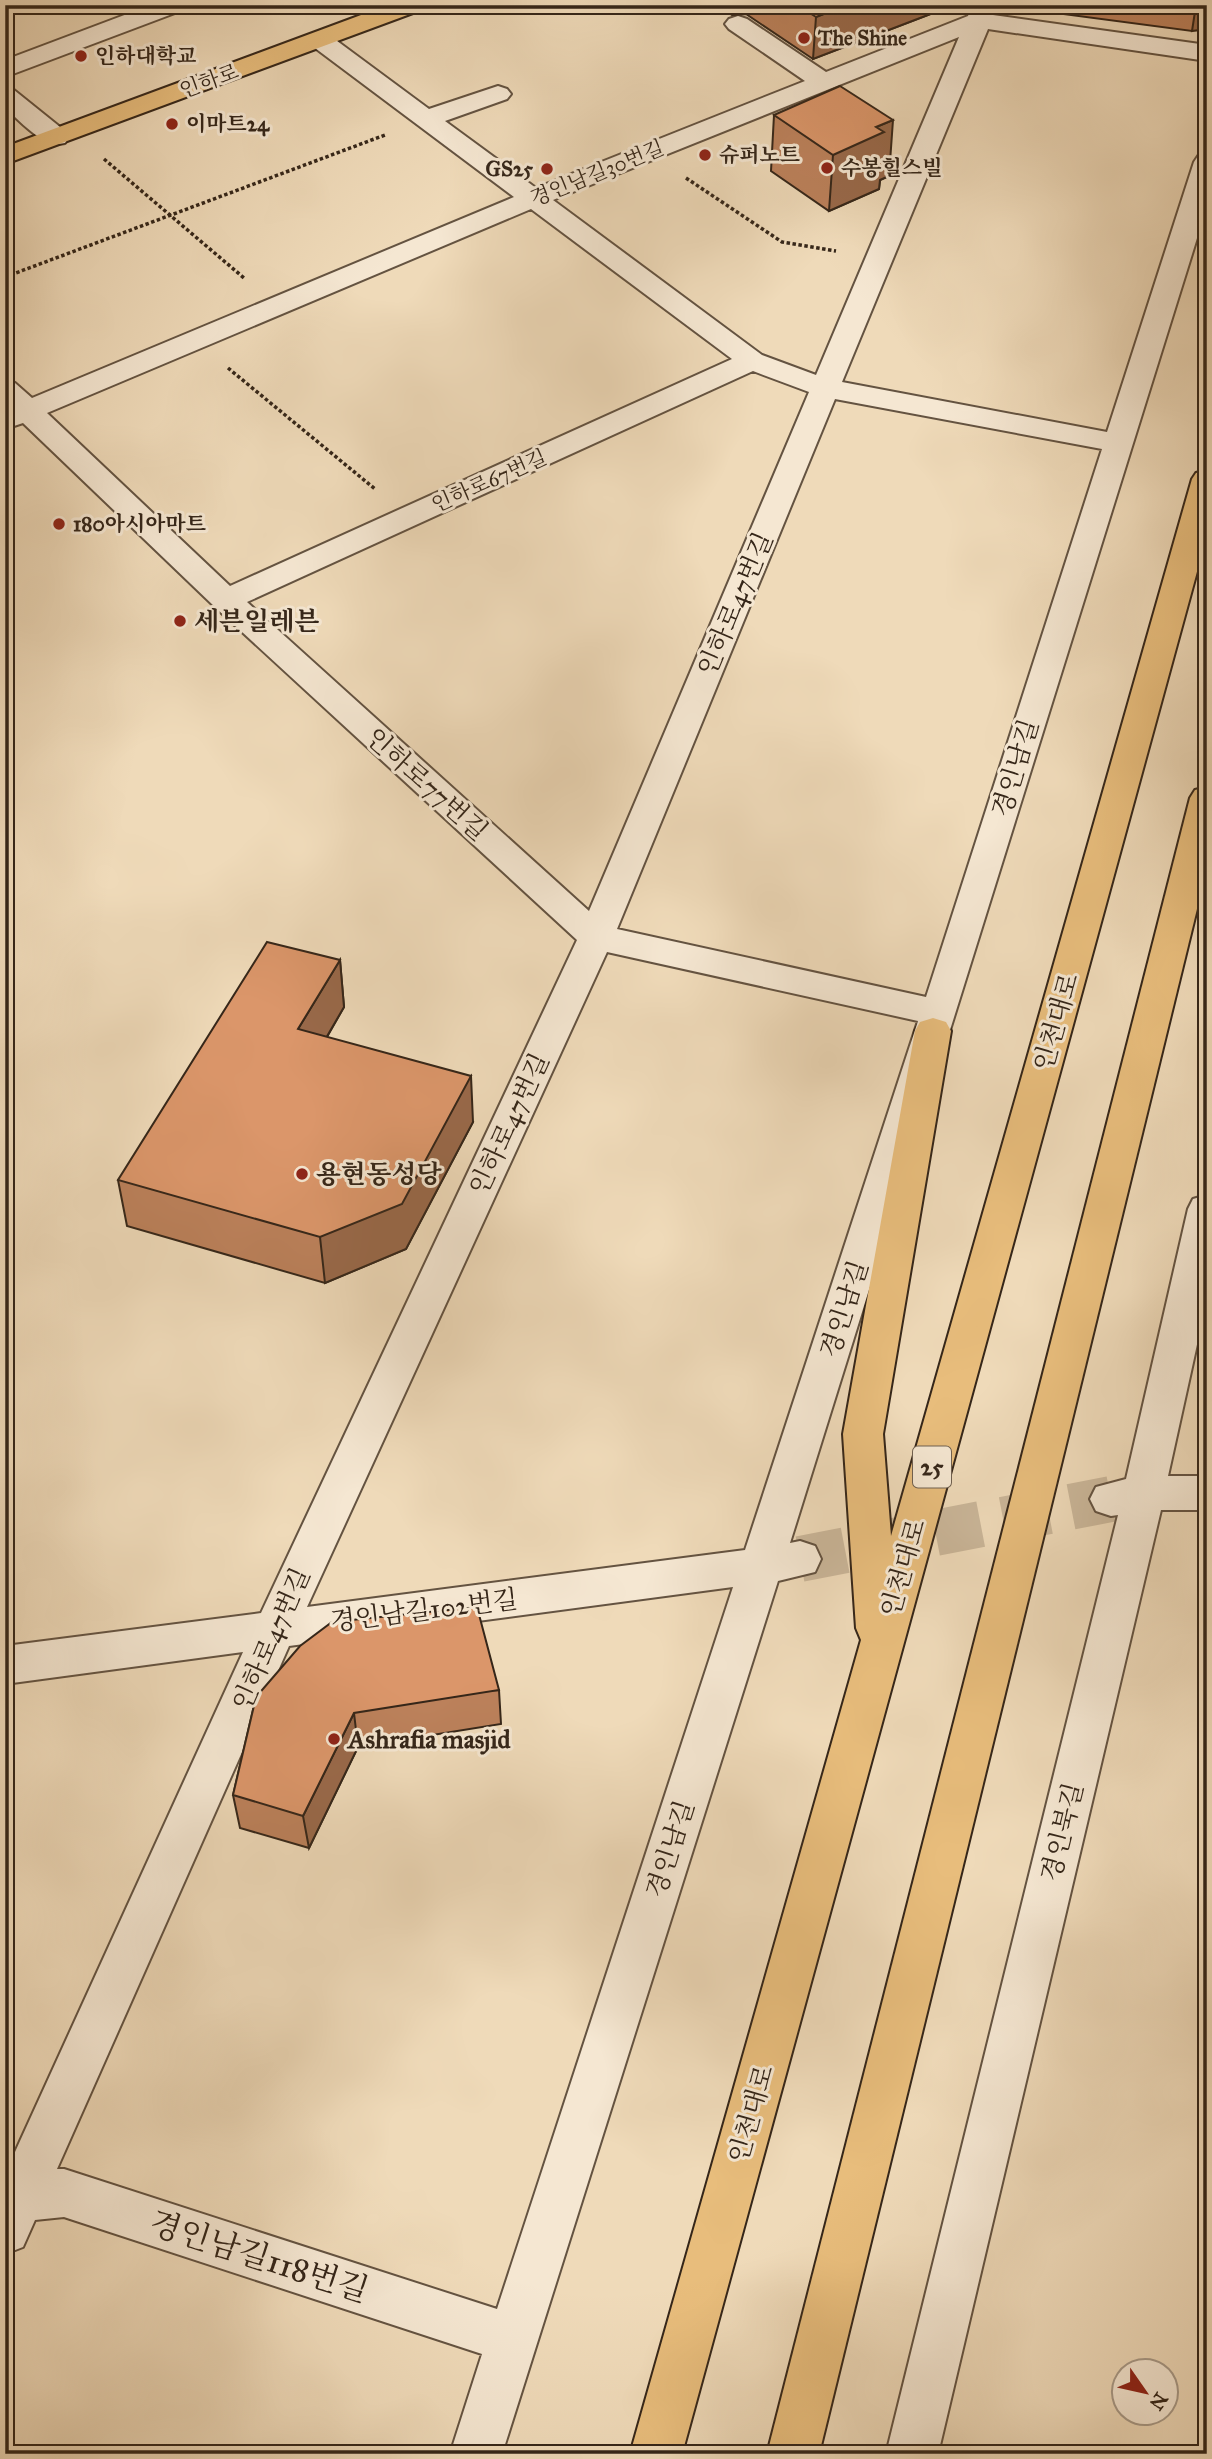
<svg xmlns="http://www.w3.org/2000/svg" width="1212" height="2459" viewBox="0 0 1212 2459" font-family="'IM FELL Great Primer','Noto Serif KR',serif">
  <rect width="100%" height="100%" fill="#efdab9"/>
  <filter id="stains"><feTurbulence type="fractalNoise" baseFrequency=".00286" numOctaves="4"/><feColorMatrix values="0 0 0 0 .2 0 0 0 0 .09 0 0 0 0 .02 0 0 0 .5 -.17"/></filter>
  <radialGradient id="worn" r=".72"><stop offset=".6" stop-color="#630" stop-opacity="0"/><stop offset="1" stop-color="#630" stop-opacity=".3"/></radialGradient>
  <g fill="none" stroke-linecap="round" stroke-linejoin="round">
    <polyline stroke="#cab699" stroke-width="46" stroke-dasharray="46 23" stroke-linecap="butt" points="800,1559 1111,1499"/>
    <g stroke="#645341" stroke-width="4">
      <g id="minor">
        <polygon points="151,5 186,5 183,10 5,77 5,60"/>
        <path d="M972,5h25l-4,10 214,30v16l-219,-32 -146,353 265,50 87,-270 4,-6 9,-2v52l-417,1337 10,-2 15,5 6,13 -6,13 -37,9 -276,873h-52l32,-100 -418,-137 -29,3 -12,27 -18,7v-80l238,-522 -238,32v-38l256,-33 316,-673 -362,-333 -192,-184 -18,6v-20l3,-1 -3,-3v-25l10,3 17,15 482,-201 -203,-152 -4,-5 4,-5 9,-3 9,3 100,74 69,-23 9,3 4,5 -4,5 -62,22 91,67 269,-107 -76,-52 -4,-5 4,-5 9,-3 9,3 79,53 142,-56zM959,37l-143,338 -54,-20 -209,-155zM531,209l201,150 -502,227 -183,-173zM753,371l56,21 -220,519 -342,-309zM835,399l267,50 -176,548 -309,-68zM607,952l311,69 -173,529 -438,57zM733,1587l-236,722 -433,-140h-7l232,-523z"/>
        <path d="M5,87l9,3 51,41 4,6 -4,6c-23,5 -43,-21 -60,-35z"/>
        <polygon points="1207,1195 1207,1299 1168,1476 1207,1476 1207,1510 1161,1510 938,2454 886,2454 1118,1515 1111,1516 1096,1511 1090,1499 1096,1487 1126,1479 1188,1209 1193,1199"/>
      </g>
    </g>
    <g stroke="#352619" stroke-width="4">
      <polygon id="major" points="388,5 424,5 421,10 5,164 5,147"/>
    </g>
    <g stroke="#352619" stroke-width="4">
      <g id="highway">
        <polygon points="1207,470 1207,535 682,2454 630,2454 861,1640 856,1628 843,1434 915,1031 920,1022 933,1018 946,1022 951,1031 883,1434 891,1536 1192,479 1196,473"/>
        <polygon points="1207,787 1207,868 819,2454 767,2454 1190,798 1195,790"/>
      </g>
    </g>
    <g stroke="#352619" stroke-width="3.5" stroke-dasharray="3.5 2.5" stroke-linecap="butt">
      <polyline points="683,12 700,5"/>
      <polyline points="104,159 244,278"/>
      <polyline points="686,178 782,242 836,251"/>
      <polyline points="5,277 385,135"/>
      <polyline points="228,368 375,489"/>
    </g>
    <use href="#minor" fill="#f5e7d2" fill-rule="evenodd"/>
    <use href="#major" fill="#e8bd7c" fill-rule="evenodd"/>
    <use href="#highway" fill="#e8bd7c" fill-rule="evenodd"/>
  </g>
  <g fill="#bc815b" stroke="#352619" stroke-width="2">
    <polygon points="717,5 954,5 813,59 746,14 732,15"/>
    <polygon points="1009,5 1207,5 1192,31 1011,7"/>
    <polygon points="774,115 889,176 880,180 879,189 829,211 771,171"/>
    <polygon points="340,960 344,1007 327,1037 473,1122 406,1249 325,1283 127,1226 118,1180"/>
    <polygon points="499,1690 501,1724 358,1747 309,1848 240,1828 233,1795 256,1697"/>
  </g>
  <g fill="#99694a" stroke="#352619" stroke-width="2">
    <polygon points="847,5 954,5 813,59 816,17"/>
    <polygon points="1196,5 1207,5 1207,29 1192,31"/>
    <polygon points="893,120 889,176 880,180 879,189 829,211 833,155 876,127"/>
    <polygon points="340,960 344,1007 304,1076 298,1029"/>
    <polygon points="471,1076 473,1122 406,1249 325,1283 320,1237"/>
    <polygon points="354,1713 358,1747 309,1848 303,1816"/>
  </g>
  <g fill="#db966a" stroke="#352619" stroke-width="2">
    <polygon points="797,5 847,5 816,17"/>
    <polygon points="840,86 893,120 876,127 884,132 833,155 774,115"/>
    <polygon points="267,942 340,960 298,1029 471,1076 402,1204 320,1237 118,1180"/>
    <polygon points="477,1607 499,1690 354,1713 303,1816 233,1795 256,1697 300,1646 332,1622"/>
  </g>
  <g fill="#8f2418" stroke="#f5e7d2" stroke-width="2.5">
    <circle cx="804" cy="38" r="7"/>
    <circle cx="81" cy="56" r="7"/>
    <circle cx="172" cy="124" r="7"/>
    <circle cx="705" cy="155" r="7"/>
    <circle cx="827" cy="168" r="7"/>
    <circle cx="547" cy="169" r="7"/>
    <circle cx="59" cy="524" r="7"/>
    <circle cx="180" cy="621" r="7"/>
    <circle cx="302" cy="1174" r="7"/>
    <circle cx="334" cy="1739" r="7"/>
  </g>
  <g text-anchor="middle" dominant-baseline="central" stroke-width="6" stroke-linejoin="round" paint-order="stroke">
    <g font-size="21" font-weight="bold" fill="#352619" stroke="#f5e7d2" text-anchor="start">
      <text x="818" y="38">The Shine</text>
      <text x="95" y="56">인하대학교</text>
      <text x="186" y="124">이마트24</text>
      <text x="719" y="155">슈퍼노트</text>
      <text x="841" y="168">수봉힐스빌</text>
      <text x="533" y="169" text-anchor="end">GS25</text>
      <text x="73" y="524">180아시아마트</text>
    </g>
    <g font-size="21" fill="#352619" stroke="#f5e7d2">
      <text transform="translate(209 81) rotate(-20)">인하로</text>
      <text transform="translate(597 173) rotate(-22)">경인남길30번길</text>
      <text transform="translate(489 481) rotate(-24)">인하로67번길</text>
    </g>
    <rect fill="#f5e7d2" stroke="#6f6050" stroke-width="2" x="913" y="1446.5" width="38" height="41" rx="5"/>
    <g font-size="24" font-weight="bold" fill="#352619">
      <text x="932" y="1467">25</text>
    </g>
    <g font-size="26" fill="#352619" stroke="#f5e7d2">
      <text transform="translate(735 604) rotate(-67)">인하로47번길</text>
      <text transform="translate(1015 768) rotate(-73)">경인남길</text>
      <text transform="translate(427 784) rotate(42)">인하로77번길</text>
      <text transform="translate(1056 1022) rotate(-74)">인천대로</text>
      <text transform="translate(509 1124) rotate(-65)">인하로47번길</text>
      <text transform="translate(844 1309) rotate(-72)">경인남길</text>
      <text transform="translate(903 1568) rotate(-74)">인천대로</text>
      <text transform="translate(424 1610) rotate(-7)">경인남길102번길</text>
      <text transform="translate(271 1639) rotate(-66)">인하로47번길</text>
      <text transform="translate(1062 1832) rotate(-76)">경인북길</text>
      <text transform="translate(670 1849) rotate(-72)">경인남길</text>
      <text transform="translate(751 2114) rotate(-74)">인천대로</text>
    </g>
    <g font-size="26" font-weight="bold" fill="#352619" stroke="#f5e7d2" text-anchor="start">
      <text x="194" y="621">세븐일레븐</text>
      <text x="316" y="1174">용현동성당</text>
      <text x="348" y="1739">Ashrafia masjid</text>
    </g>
    <g font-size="32" fill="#352619" stroke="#f5e7d2">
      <text transform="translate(259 2257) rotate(18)">경인남길118번길</text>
    </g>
  </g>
  <rect width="1212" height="2459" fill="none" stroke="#efdab9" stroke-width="28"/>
  <rect x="7" y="7" width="1198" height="2445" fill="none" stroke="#352619" stroke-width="3.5"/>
  <rect x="14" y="14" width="1184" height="2431" fill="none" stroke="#352619" stroke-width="2"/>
  <g transform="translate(1145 2392) rotate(124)"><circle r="33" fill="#f5e7d2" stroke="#a89a88" stroke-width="2"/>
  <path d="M0-5L12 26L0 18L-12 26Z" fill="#8f2418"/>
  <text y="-10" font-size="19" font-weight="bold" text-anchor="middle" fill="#352619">N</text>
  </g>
  <rect width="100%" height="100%" filter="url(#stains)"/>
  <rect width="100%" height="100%" fill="url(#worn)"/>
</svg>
